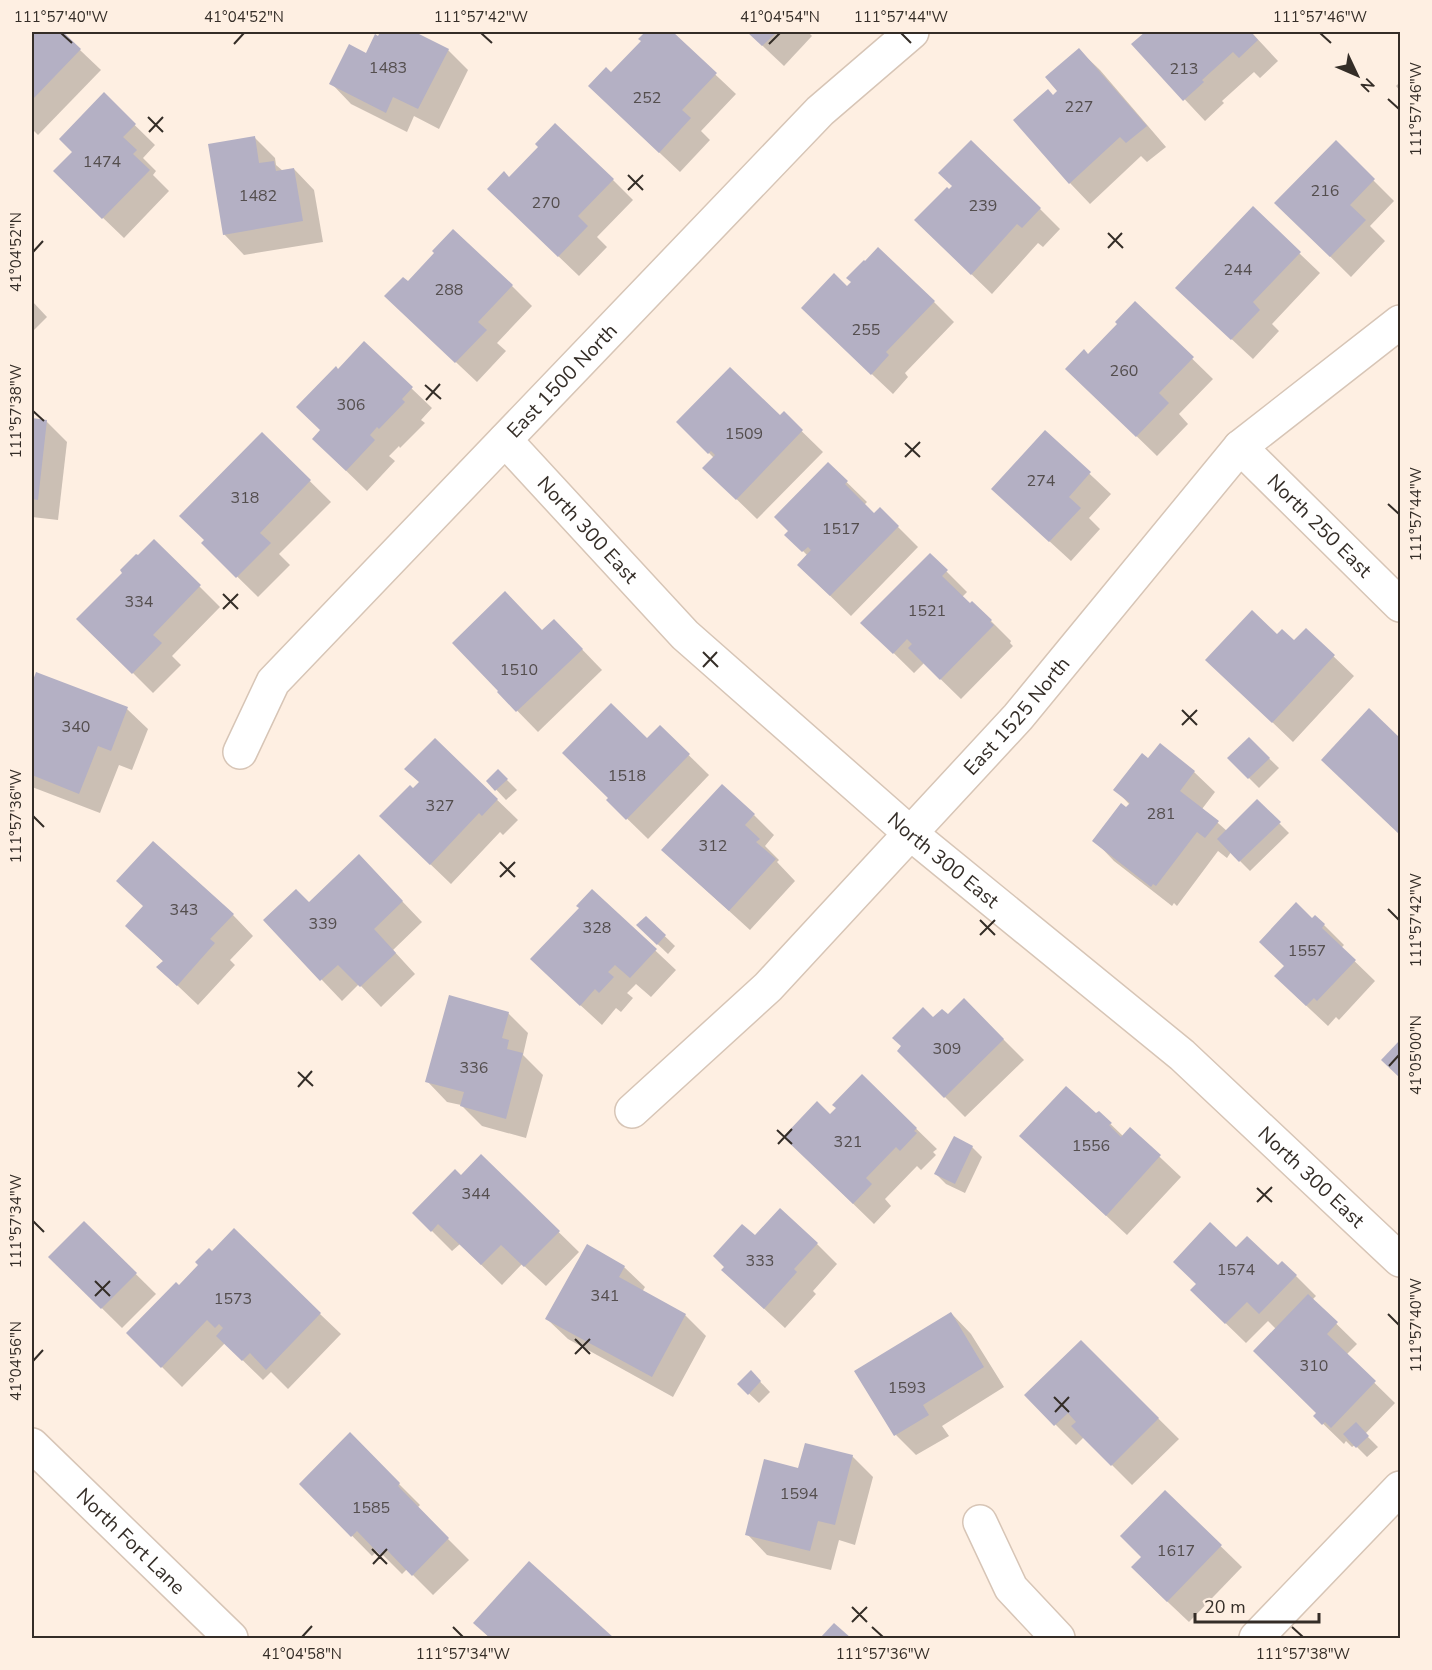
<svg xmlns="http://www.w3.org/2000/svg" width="1432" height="1670" viewBox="0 0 1432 1670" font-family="'Nunito Sans',sans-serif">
  <rect width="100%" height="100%" fill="#feefe2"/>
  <g fill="#0003">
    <polygon points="36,32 61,32 101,70 38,135 32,129 32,36"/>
    <polygon points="382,32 412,32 448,50 468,70 439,129 414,116 407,132 351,104 331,83 366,55"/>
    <polygon points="647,32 670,32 736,94 701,131 710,140 680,172 610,106 643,41 640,39"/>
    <polygon points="748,32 808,32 812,36 784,66"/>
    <polygon points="1147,32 1251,32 1278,61 1260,78 1254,72 1222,101 1224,103 1205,121 1133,44"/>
    <polygon points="1079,50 1100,70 1166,147 1147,162 1141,156 1090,204 1070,183 1015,120 1060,91"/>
    <polygon points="1400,82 1400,91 1396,86"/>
    <polygon points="104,95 155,145 143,158 156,171 153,175 169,191 124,238 76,192 74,152"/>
    <polygon points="255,138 275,158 276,165 283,171 294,169 314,190 323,242 244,255 224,234"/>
    <polygon points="1336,143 1394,201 1370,226 1385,241 1351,277 1276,203"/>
    <polygon points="509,179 613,180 633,200 597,237 607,247 579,276 509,209"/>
    <polygon points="954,187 1040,209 1060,229 1043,247 1038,243 992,294 936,240 949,192"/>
    <polygon points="1299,253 1320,273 1272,324 1279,331 1253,359 1198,308"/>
    <polygon points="408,283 512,286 532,306 497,343 506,351 477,382 407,316"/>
    <polygon points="847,288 934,302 954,322 905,373 908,377 893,394 823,328"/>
    <polygon points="32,301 47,317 32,332"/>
    <polygon points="1135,303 1213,379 1179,414 1188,424 1157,456 1088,389 1088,356 1119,324"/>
    <polygon points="364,343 432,408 421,420 425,423 400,448 399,446 389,456 395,461 367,491 334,459 322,431"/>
    <polygon points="784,414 823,452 757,519 725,488 714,458 678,422 780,417"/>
    <polygon points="32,420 46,421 67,442 58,520 32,517"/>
    <polygon points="1045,432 1111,494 1089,518 1100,529 1071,561 1014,509"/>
    <polygon points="262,434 331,502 279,554 290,565 258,597 203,543"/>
    <polygon points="828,464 867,502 864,505 874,515 880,509 918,547 851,616 819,585 808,556 787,535"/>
    <polygon points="154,541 220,607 172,656 181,665 153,693 79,619"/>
    <polygon points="930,555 967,592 962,597 970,605 972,603 991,621 1011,641 1010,643 1013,646 961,699 924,663 914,673 863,623"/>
    <polygon points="1306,630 1354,676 1293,742 1228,680 1277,636 1294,642"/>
    <polygon points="543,631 574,641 602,670 538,732 499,692"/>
    <polygon points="37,674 127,709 148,729 132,770 119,765 100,813 32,787 32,706 34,700 32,698 32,687"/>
    <polygon points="1369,710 1400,740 1400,834 1343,780"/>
    <polygon points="660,727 709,775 648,839 608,800 647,740"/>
    <polygon points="1249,739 1279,768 1259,788 1229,758"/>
    <polygon points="435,740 518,820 503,835 500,832 451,884 402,837 413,790 420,783"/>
    <polygon points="1160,745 1194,772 1215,792 1202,809 1227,831 1257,801 1289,833 1250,871 1231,852 1227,858 1218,851 1177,906 1174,903 1172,906 1114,861 1094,840 1130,805 1115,789 1149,760"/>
    <polygon points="498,771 517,790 506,800 488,781"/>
    <polygon points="754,815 774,835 765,846 779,860 777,862 795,881 750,930 684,870"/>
    <polygon points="379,877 422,922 393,950 415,974 381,1007 359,984 342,1001 265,920"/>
    <polygon points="592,891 676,970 651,997 636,984 627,993 633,998 621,1012 616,1008 602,1025 553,980"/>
    <polygon points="233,915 253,936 230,960 235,965 198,1005 158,967 164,962 127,926"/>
    <polygon points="646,918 675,946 668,954 648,935"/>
    <polygon points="1312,920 1324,925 1344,945 1341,948 1375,981 1339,1020 1336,1017 1328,1026 1296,996 1285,966"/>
    <polygon points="964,1000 1024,1060 965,1117 899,1051 933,1019 948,1017"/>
    <polygon points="508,1013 528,1033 523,1055 543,1075 526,1138 482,1126 461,1105 447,1102 427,1081"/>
    <polygon points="862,1076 937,1149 933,1152 936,1155 921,1170 917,1166 885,1199 891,1206 874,1224 805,1157 830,1116"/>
    <polygon points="1099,1113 1124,1137 1130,1129 1181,1177 1127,1235 1042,1156"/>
    <polygon points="972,1147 982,1157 965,1193 946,1184 936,1174"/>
    <polygon points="481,1156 579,1252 546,1286 522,1264 502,1285 460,1244 452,1251 414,1213 461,1177"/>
    <polygon points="84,1223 156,1294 122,1328 50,1257"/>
    <polygon points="755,1237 817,1244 837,1264 813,1291 816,1294 785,1328 744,1290"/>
    <polygon points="1236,1249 1296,1276 1316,1296 1312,1300 1357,1344 1346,1355 1395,1403 1365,1434 1378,1447 1367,1457 1355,1445 1352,1447 1346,1441 1344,1444 1315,1416 1318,1413 1276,1329 1268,1321 1246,1343 1213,1311"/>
    <polygon points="200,1265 320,1314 341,1334 288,1389 271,1372 263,1380 225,1343 182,1387 128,1333 179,1287"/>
    <polygon points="624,1267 645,1287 642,1292 685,1315 706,1336 673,1397 568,1339 547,1319"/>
    <polygon points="951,1313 971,1334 1004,1387 942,1426 949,1436 916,1455 896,1435"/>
    <polygon points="1081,1342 1179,1439 1132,1485 1084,1437 1076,1445 1026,1395"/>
    <polygon points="751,1372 770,1392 759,1403 739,1384"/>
    <polygon points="350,1435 420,1505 417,1508 469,1560 433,1595 407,1569 402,1574 378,1550 372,1556 301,1484"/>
    <polygon points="852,1456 873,1477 855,1545 839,1540 831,1570 767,1555 747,1534 799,1469"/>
    <polygon points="1165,1492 1242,1567 1189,1622 1153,1588 1143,1557"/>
    <polygon points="529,1563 612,1638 490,1638 475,1623"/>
  </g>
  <g fill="#b4b0c4">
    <polygon points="33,32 63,32 81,49 32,100 32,34"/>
    <polygon points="380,32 415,32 449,49 418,109 393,97 386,113 329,84 349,44 366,53 375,34 378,36"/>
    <polygon points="645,32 673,32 717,73 682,110 691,118 659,153 588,86 606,67 611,72 641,41 638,39"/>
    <polygon points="747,32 777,32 762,46"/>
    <polygon points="1145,32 1251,32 1258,40 1239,58 1233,52 1202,80 1204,82 1183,101 1131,44"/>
    <polygon points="1079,48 1147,126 1126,143 1120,137 1069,184 1013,120 1048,89 1053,95 1057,91 1045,77"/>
    <polygon points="104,92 136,124 123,137 137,150 133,154 150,170 102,219 53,171 72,152 59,139"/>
    <polygon points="555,123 614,179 578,216 588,226 558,257 487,189 504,171 509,177 538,147 535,144"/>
    <polygon points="255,136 259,163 274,161 276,171 294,168 303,221 223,235 208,144"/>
    <polygon points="971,140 1041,208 1022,228 1017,224 971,275 914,220 947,187 949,189 952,186 938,173"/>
    <polygon points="1336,140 1375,179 1350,205 1366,220 1330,257 1274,203"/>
    <polygon points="1253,206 1301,252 1253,302 1260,310 1231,340 1175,288"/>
    <polygon points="453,229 513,285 478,322 487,330 455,363 384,296 403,277 408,281 434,253 432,251"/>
    <polygon points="878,247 935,301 886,352 889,355 871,375 801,308 834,273 847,286 851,282 846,278 864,260 865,261"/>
    <polygon points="1135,301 1194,357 1159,393 1169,403 1136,437 1065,369 1084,349 1088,354 1117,324 1115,322"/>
    <polygon points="364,341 413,387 402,399 405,402 379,429 377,427 370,435 375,440 346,471 312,439 320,430 296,407 336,366 338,369"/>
    <polygon points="730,367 780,415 784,411 803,430 736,500 702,468 715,455 711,451 708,454 676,422"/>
    <polygon points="32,418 47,420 38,500 32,499"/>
    <polygon points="1045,430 1091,472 1069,497 1081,508 1049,542 991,489"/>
    <polygon points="262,432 311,480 260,533 271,543 236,578 201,543 204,540 179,516"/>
    <polygon points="828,462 848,481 845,484 874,513 880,507 899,526 830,596 797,565 811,550 808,547 802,552 784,535 788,531 774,517"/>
    <polygon points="154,539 201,585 153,635 162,643 132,674 76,619 122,573 120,570 136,554 138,555"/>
    <polygon points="930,553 948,570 942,576 970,603 972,601 992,620 990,622 994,625 940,680 908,648 912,644 907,639 893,654 860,623"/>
    <polygon points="505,591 542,630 554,619 583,649 516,712 497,692 498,691 452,643"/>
    <polygon points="1252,610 1277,634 1282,629 1294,640 1306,628 1335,655 1272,723 1205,660"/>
    <polygon points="36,672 128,707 111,751 98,746 79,794 32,775 32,702 33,698 32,697 32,683"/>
    <polygon points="611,703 647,738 660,725 690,754 626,820 606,800 608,798 562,753"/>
    <polygon points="1369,708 1400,738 1400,835 1321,760"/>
    <polygon points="1249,737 1270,758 1248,779 1227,758"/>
    <polygon points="435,738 498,799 482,816 479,813 430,865 379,816 410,785 413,788 419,782 404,769"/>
    <polygon points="1160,743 1195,771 1180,791 1219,821 1205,838 1197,832 1156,886 1153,884 1151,887 1092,841 1121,803 1126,807 1130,803 1113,790 1142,753 1148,758"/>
    <polygon points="498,769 508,779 495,791 486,781"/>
    <polygon points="722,784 755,814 745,825 760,839 756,842 776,859 729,911 661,850"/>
    <polygon points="1257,799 1281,822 1239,862 1217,839"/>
    <polygon points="153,841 234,914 210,939 215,943 177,986 156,967 163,961 125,926 143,906 116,881"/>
    <polygon points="359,854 403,901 374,929 396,953 360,987 338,965 320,981 263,920 296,889 309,902"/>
    <polygon points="592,889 657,949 630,978 615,965 608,972 614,977 599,993 595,989 580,1006 530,959 579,908 576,906"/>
    <polygon points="1296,902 1312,918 1315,915 1325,924 1322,928 1356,960 1317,1001 1314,998 1306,1006 1274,976 1284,966 1259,942"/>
    <polygon points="646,916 666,935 657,945 636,925"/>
    <polygon points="449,995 509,1012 502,1038 509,1040 507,1049 523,1053 506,1119 460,1106 464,1092 425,1082"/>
    <polygon points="964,998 1004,1039 944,1098 897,1051 901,1046 892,1038 923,1007 933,1017 942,1009 948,1014"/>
    <polygon points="1400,1040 1400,1078 1381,1060"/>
    <polygon points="862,1074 917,1128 914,1131 917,1133 900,1151 896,1147 866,1178 872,1184 853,1204 783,1137 817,1101 830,1114 836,1108 832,1105"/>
    <polygon points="1066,1086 1096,1113 1099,1111 1112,1123 1109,1125 1121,1137 1130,1127 1161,1155 1106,1216 1019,1136"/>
    <polygon points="954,1136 973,1146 955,1184 934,1174"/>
    <polygon points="481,1154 560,1231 524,1267 501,1245 481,1265 438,1224 431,1232 412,1213 455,1169 461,1175"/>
    <polygon points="780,1208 818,1243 794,1269 797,1272 764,1309 721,1270 724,1267 713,1256 742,1224 755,1235"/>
    <polygon points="84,1221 137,1273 101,1309 48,1257"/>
    <polygon points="1210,1222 1236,1247 1247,1236 1278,1265 1282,1261 1297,1275 1259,1314 1247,1302 1225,1324 1190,1290 1196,1284 1173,1262"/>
    <polygon points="234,1228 321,1313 266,1370 250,1353 242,1361 216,1336 223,1328 219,1324 215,1328 207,1320 161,1368 126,1333 176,1282 179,1285 198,1265 195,1262 209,1248 212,1251"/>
    <polygon points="587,1244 625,1266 619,1277 686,1314 652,1377 545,1319"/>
    <polygon points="1308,1294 1338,1322 1327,1334 1376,1381 1331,1428 1325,1422 1322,1425 1313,1416 1316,1413 1253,1351"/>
    <polygon points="951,1312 984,1367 923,1405 929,1415 894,1436 854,1371"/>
    <polygon points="1081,1340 1159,1418 1111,1466 1071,1426 1076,1422 1068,1413 1054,1426 1024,1395"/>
    <polygon points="751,1370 761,1381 748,1395 737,1384"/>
    <polygon points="1356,1422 1369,1436 1356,1448 1343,1434"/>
    <polygon points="350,1432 400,1483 398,1486 449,1538 412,1576 386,1549 380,1555 357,1531 351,1537 299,1484"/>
    <polygon points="805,1443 853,1455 835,1525 818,1521 810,1551 745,1535 764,1459 798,1468"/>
    <polygon points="1165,1490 1222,1545 1167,1602 1131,1567 1141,1557 1120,1536"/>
    <polygon points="529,1561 614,1638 490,1638 473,1623"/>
    <polygon points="834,1623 851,1638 820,1638"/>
  </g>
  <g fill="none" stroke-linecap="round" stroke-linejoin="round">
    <g stroke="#d7c5b6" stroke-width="36">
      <g id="minor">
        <path id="s1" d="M505,440l180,195 225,198 272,222 218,205"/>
        <path id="s2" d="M1240,447l160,158"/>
        <path id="s3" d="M240,752l33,-70 547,-571 92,-79"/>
        <path id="s4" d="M632,1111l136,-124 250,-270 222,-270 160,-125"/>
        <path id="s5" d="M32,1445l199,193"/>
        <polyline points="980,1522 1011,1588 1058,1638"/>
        <polyline points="1256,1638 1400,1488"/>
      </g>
    </g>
    <use href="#minor" stroke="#fff" stroke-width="33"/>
  </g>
  <path fill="none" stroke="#342d27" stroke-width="2" d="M61,33l11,10M481,33l11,10M901,33l10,10M1320,33l11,10M234,44l10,-11M769,44l11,-11M1388,99l11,10M148,117l15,15M149,132l14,-15M628,175l15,15M628,190l15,-15M1108,233l15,15M1108,248l14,-15M33,252l10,-11M425,385l16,14M426,400l14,-16M33,411l11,10M905,443l15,14M905,457l15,-15M1388,504l11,10M223,594l15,15M223,609l15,-15M703,652l15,15M703,667l14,-15M1182,710l15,15M1182,725l15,-15M33,816l11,11M500,862l15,15M500,877l15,-15M1388,909l11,11M980,920l15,15M980,935l15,-15M1389,1066l10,-11M298,1072l15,14M298,1087l14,-16M777,1130l15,14M778,1144l14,-15M1257,1188l15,14M1257,1202l15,-15M33,1221l11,11M95,1281l15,15M95,1296l15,-15M1388,1314l11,11M575,1339l15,15M575,1354l15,-15M33,1361l10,-11M1054,1397l15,15M1055,1412l14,-15M372,1549l15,15M373,1564l14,-15M852,1607l15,15M852,1622l15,-15M453,1627l10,10M872,1627l11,10M1292,1627l11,10M302,1637l10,-11"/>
  <g text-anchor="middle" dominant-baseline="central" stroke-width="6" stroke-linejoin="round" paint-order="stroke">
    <g font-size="16" fill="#544e4e">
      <text x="388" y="68">1483</text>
      <text x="1184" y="69">213</text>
      <text x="647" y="98">252</text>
      <text x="1079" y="107">227</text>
      <text x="102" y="162">1474</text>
      <text x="1325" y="191">216</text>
      <text x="258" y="196">1482</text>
      <text x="546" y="203">270</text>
      <text x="983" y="206">239</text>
      <text x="1238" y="270">244</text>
      <text x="449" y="290">288</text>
      <text x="866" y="330">255</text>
      <text x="1124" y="371">260</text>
      <text x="351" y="405">306</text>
      <text x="744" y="434">1509</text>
      <text x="1041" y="481">274</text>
      <text x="245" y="498">318</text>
      <text x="841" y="529">1517</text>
      <text x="139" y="602">334</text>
      <text x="927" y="611">1521</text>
      <text x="519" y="670">1510</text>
      <text x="76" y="727">340</text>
      <text x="627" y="776">1518</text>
      <text x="440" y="806">327</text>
      <text x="1161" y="814">281</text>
      <text x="713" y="846">312</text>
      <text x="184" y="910">343</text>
      <text x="323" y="924">339</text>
      <text x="597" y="928">328</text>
      <text x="1307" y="951">1557</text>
      <text x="947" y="1049">309</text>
      <text x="474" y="1068">336</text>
      <text x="848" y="1142">321</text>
      <text x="1091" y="1146">1556</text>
      <text x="476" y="1194">344</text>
      <text x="760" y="1261">333</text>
      <text x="1236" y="1270">1574</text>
      <text x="605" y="1296">341</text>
      <text x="233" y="1299">1573</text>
      <text x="1314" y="1366">310</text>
      <text x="907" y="1388">1593</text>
      <text x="799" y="1494">1594</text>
      <text x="371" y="1508">1585</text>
      <text x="1176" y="1551">1617</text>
    </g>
    <g font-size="20" fill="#342d27" stroke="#feefe2">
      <text stroke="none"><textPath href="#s3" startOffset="495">East 1500 North</textPath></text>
      <text stroke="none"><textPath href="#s2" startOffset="112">North 250 East</textPath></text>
      <text stroke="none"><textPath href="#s1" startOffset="122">North 300 East</textPath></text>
      <text stroke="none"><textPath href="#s4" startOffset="552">East 1525 North</textPath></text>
      <text stroke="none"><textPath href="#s1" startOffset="608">North 300 East</textPath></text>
      <text stroke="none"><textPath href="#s1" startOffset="1094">North 300 East</textPath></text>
      <text stroke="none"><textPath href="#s5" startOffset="138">North Fort Lane</textPath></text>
    </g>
  </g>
  <rect width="1432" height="1670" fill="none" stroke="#feefe2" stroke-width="66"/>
  <g transform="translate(1357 75) rotate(134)" stroke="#feefe2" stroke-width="4.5" paint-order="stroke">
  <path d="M0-4.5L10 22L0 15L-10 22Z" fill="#342d27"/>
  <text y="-9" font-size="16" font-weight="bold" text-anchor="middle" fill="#342d27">N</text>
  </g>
  <path d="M1195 1613v9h124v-9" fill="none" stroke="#342d27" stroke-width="3"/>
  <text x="1204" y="1613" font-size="18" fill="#342d27" stroke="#feefe2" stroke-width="4.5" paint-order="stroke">20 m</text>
  <rect x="33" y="33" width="1366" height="1604" fill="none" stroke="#342d27" stroke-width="2"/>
  <g font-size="15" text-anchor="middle" fill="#342d27">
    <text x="61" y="22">111°57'40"W</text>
    <text x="244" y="22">41°04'52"N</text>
    <text x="481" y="22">111°57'42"W</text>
    <text x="780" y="22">41°04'54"N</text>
    <text x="901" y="22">111°57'44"W</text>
    <text x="1320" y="22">111°57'46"W</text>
    <text transform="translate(1416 109) rotate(-90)" y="5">111°57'46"W</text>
    <text transform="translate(16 252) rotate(-90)" y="5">41°04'52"N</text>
    <text transform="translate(16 411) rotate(-90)" y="5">111°57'38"W</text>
    <text transform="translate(1416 514) rotate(-90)" y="5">111°57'44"W</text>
    <text transform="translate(16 816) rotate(-90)" y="5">111°57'36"W</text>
    <text transform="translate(1416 920) rotate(-90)" y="5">111°57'42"W</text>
    <text transform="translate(1416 1055) rotate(-90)" y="5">41°05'00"N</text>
    <text transform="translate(16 1221) rotate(-90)" y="5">111°57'34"W</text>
    <text transform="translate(1416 1325) rotate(-90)" y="5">111°57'40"W</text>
    <text transform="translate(16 1361) rotate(-90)" y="5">41°04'56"N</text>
    <text x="302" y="1659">41°04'58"N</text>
    <text x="463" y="1659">111°57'34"W</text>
    <text x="883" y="1659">111°57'36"W</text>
    <text x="1303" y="1659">111°57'38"W</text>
  </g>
</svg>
